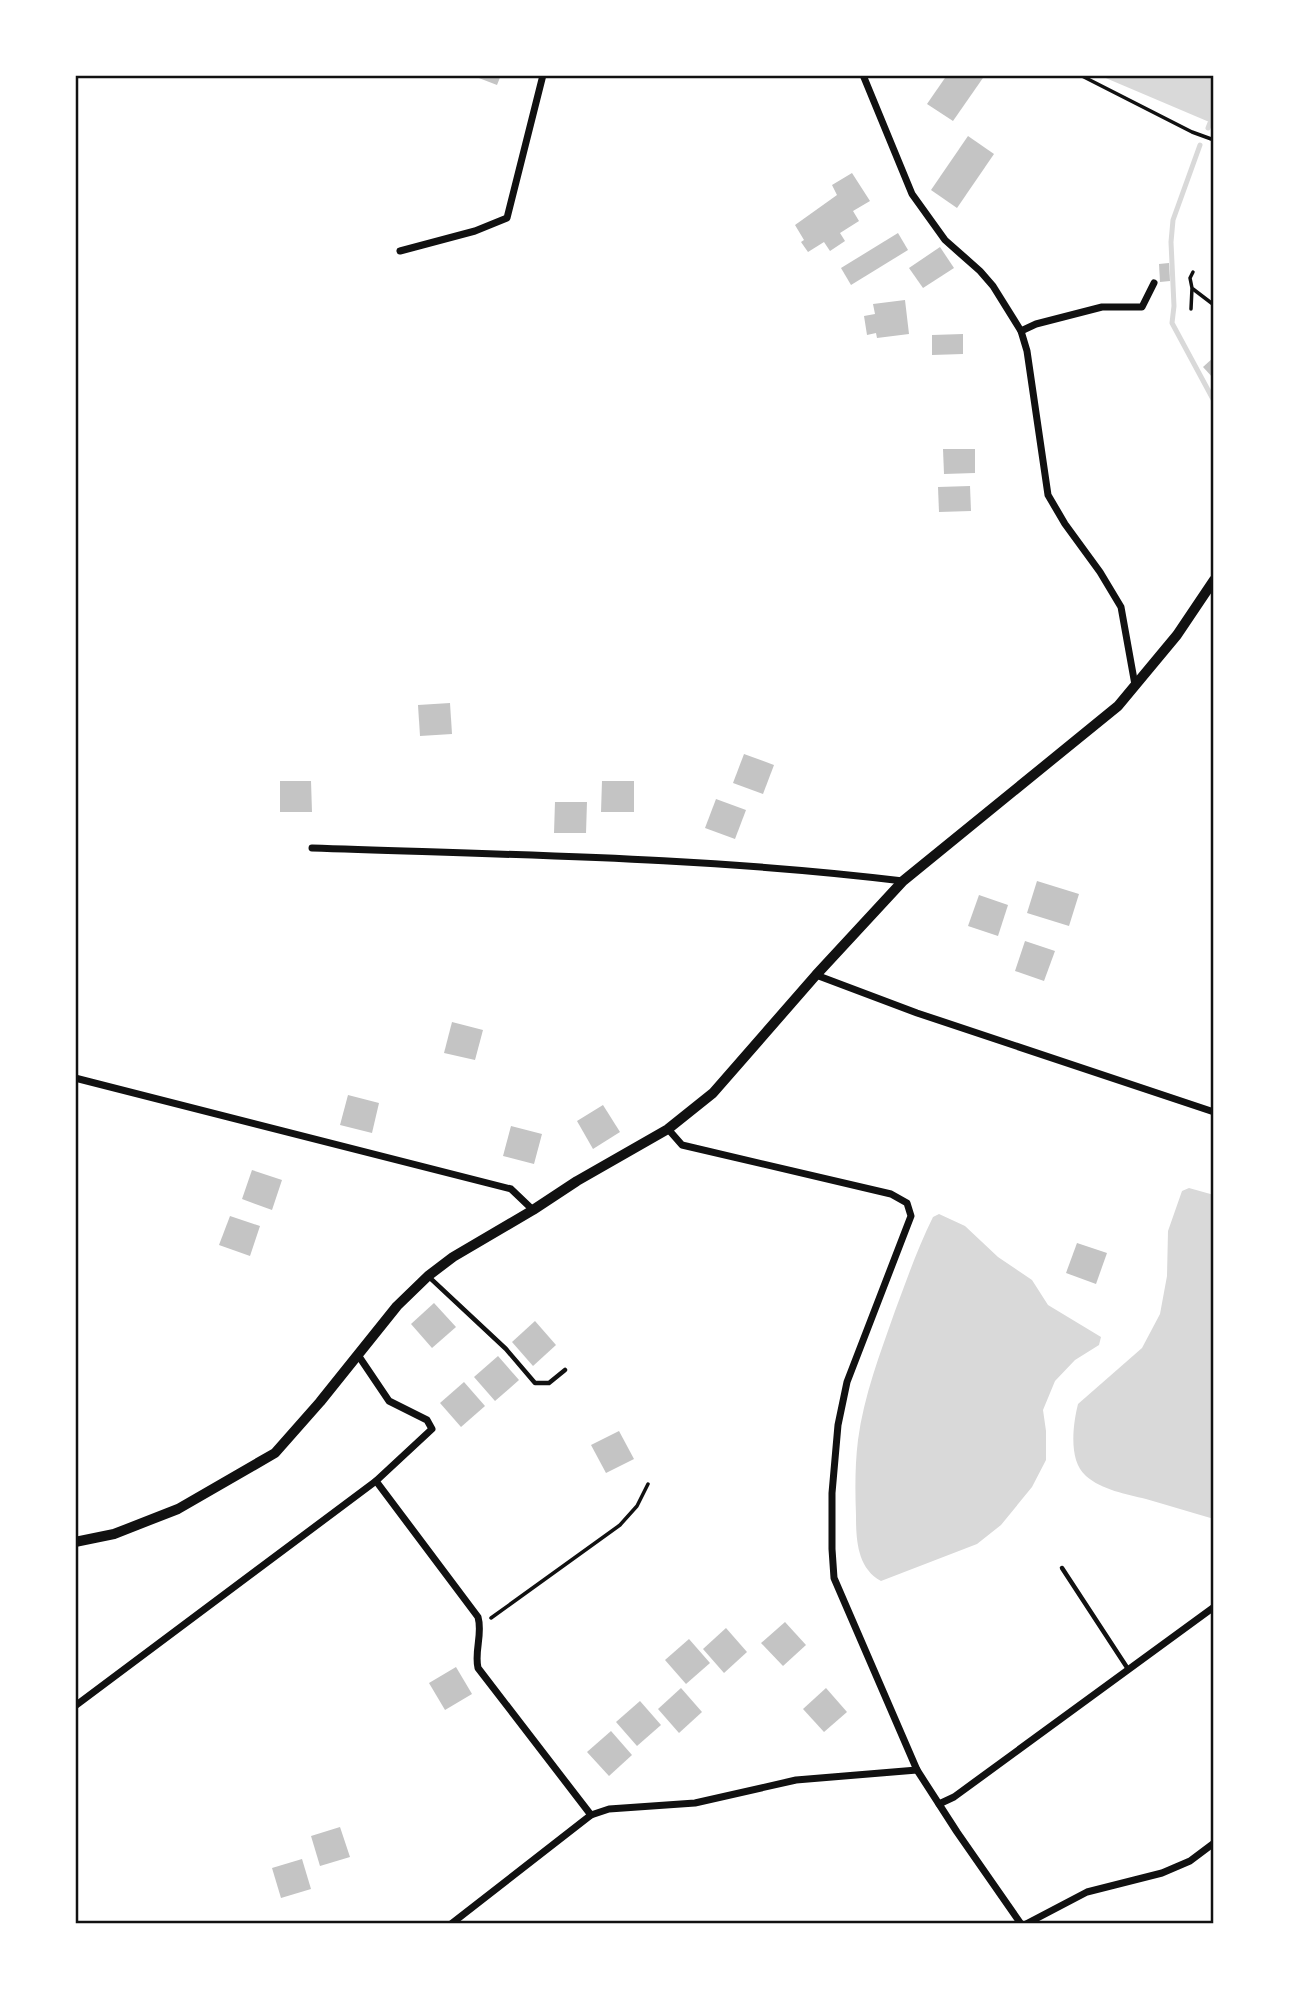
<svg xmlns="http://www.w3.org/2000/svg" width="1289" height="1999" viewBox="0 0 1289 1999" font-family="'Fira Sans Condensed',sans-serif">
  <rect width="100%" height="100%" fill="#fff"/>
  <g fill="#d9d9d9">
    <polygon points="1100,75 1214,75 1214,124 1108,79"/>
    <path d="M1189,1188l25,7v324c-23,-7 -45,-13 -68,-20 -20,-5 -44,-9 -60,-23 -18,-15 -13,-52 -8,-72l64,-56 18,-34 7,-38 1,-45 14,-40z"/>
    <path d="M939,1214l26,12 33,31 34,23 16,25 53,32 -2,8 -24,15 -20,21 -12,29 3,21v29l-14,27 -31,38 -24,19 -96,37c-24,-13 -25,-42 -25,-66 -1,-25 -1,-51 2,-75 6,-45 22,-86 37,-129 12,-32 23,-64 38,-94z"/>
  </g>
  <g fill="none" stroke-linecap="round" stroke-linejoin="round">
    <g stroke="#d9d9d9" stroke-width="5">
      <polyline points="1208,128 1210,123"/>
      <polyline points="1200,145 1173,220 1171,242 1174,306 1172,323 1214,401"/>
    </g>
  </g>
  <g fill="#c4c4c4">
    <polygon points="471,75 501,75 497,85"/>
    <polygon points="947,75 985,75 953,121 927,104"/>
    <polygon points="968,136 994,154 957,208 931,190"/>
    <polygon points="852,173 870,201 853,211 859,221 840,233 845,241 830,251 824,242 808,252 801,242 804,240 795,225 837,195 832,185"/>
    <polygon points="898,233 908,250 851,285 841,268"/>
    <polygon points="940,247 954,268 923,288 909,268"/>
    <polygon points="1169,263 1170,281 1160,282 1159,264"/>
    <polygon points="905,300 909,334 877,338 876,333 867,335 864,316 875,314 873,304"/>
    <polygon points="963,334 963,354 932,355 932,335"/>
    <polygon points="1214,357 1214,379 1203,367"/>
    <polygon points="943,449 975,449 975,473 944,474"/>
    <polygon points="970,486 971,511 939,512 938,487"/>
    <polygon points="450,703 452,734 420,736 418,705"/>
    <polygon points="744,754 774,765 763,794 733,783"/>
    <polygon points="280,781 311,781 312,812 280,812"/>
    <polygon points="602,781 634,781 634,812 601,812"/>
    <polygon points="716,799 746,810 735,839 705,828"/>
    <polygon points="555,802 587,802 586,833 554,833"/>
    <polygon points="1037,881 1079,894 1069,926 1027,913"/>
    <polygon points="979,895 1008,905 998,936 968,926"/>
    <polygon points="1025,941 1055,951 1044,981 1015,971"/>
    <polygon points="452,1022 483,1030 475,1060 444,1053"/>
    <polygon points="348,1095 379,1103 372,1133 340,1125"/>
    <polygon points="603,1105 620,1132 593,1149 577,1121"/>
    <polygon points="511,1126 542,1134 534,1164 503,1156"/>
    <polygon points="252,1170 282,1180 272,1210 242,1199"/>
    <polygon points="230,1216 260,1226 250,1256 219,1245"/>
    <polygon points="1077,1243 1107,1253 1096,1284 1066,1273"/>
    <polygon points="434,1303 456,1327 432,1348 411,1324"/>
    <polygon points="535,1321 556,1345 533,1366 512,1342"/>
    <polygon points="498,1356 519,1380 495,1401 474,1377"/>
    <polygon points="464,1382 485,1406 461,1427 440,1403"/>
    <polygon points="619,1431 634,1459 606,1473 591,1445"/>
    <polygon points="785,1622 806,1645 783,1666 761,1643"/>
    <polygon points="726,1628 747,1652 724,1673 703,1649"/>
    <polygon points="689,1639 710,1663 686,1684 665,1660"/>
    <polygon points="456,1667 472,1694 445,1710 429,1683"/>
    <polygon points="681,1688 702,1712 679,1733 658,1709"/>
    <polygon points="826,1688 847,1712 824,1732 803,1709"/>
    <polygon points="640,1701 661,1725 637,1746 616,1722"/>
    <polygon points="611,1731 632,1755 609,1776 587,1752"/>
    <polygon points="340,1827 350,1857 320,1866 311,1836"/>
    <polygon points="302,1859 311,1889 281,1898 272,1868"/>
  </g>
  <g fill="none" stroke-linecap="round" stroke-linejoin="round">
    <g stroke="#111" stroke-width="3.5">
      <polyline points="1080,75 1192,132 1214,140"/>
      <polyline points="1193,289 1214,305"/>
      <polyline points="1191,309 1192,288 1190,278 1193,272"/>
      <polyline points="491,1618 620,1525 637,1506 648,1484"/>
    </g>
    <g stroke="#111" stroke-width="4.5">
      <polyline points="429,1277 506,1349 535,1383 549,1383 565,1370"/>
      <polyline points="1062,1568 1128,1669"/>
    </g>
    <g stroke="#111" stroke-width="7">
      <polyline points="863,75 912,194 945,240 980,271 993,286 1021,331 1027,351 1048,495 1065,524 1100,572 1121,607 1135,685"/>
      <polyline points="400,251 475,231 507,218 543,75"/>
      <polyline points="1021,331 1036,324 1102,307 1142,307 1154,283"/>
      <path d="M312,848c197,7 396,9 591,33"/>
      <polyline points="816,975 917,1013 1214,1112"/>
      <polyline points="75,1078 511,1189 533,1210"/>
      <polyline points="668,1129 682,1145 891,1194 907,1203 911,1216 847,1382 838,1425 832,1493 832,1549 834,1578 917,1770 957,1832 1021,1924"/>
      <path d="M376,1481l102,136c5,17 -4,34 0,51l113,147"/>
      <polyline points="75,1706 376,1481 432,1429 427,1420 389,1401 358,1355"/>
      <polyline points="939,1804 954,1797 1214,1607"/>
      <polyline points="451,1924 591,1815 609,1809 695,1803 796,1780 917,1770"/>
      <polyline points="1026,1924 1087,1892 1162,1873 1190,1861 1214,1843"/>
    </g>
    <polyline stroke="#111" stroke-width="10" points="75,1542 114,1534 178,1509 275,1453 320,1402 397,1306 428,1276 453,1257 533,1210 577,1181 668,1129 713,1093 816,975 903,881 1118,706 1177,635 1214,580"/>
  </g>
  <rect width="1289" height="1999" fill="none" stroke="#ffffff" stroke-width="154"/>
  <rect x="77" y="77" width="1135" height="1845" fill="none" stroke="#111" stroke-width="2.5"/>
</svg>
